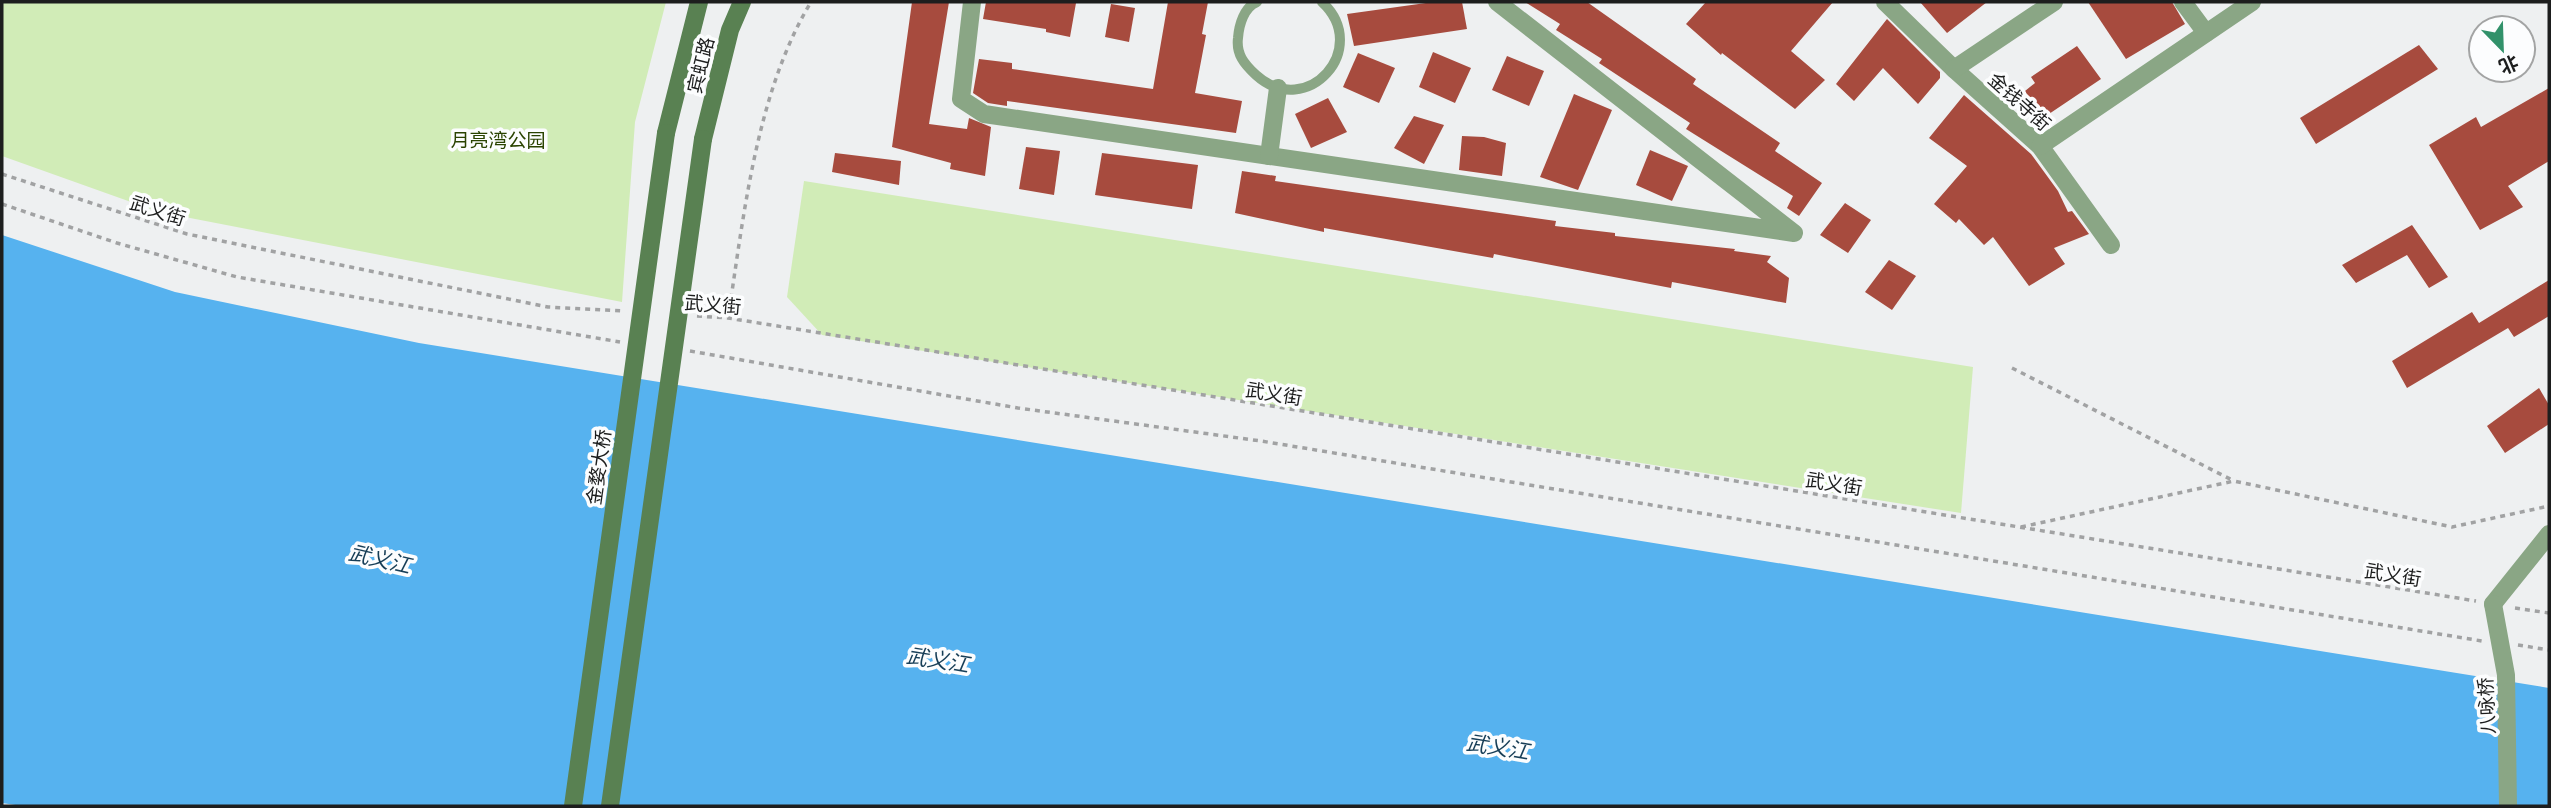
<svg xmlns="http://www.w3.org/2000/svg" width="2551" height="808" viewBox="0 0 2551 808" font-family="Barlow,'Noto Sans SC',sans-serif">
  <rect width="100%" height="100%" fill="#eef0f1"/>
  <g fill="#d1ecb7">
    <polygon points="2,2 666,2 635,122 622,302 159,212 2,156"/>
    <polygon points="804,181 1973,367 1961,513 822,335 787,297"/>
  </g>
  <polygon fill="#56b2ef" points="2,235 175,292 419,343 2549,688 2549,806 22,806 2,803"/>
  <g fill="#a74b3e">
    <polygon points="912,2 949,2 929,124 967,129 969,118 991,127 985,176 950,169 951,163 892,147"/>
    <polygon points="986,2 1076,3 1070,37 1046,32 1046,29 983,19"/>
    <polygon points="1168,2 1208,2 1202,34 1206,35 1195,93 1242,101 1236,133 1007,101 1007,106 988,103 973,93 979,59 1012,63 1012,69 1153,89"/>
    <polygon points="1433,2 1462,2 1467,29 1354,46 1347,14"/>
    <polygon points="1525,2 1587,2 1696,79 1693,84 1780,143 1775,151 1822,183 1799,216 1787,208 1793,196 1686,129 1690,123 1599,63 1602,59 1556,30 1560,24"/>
    <polygon points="1706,2 1833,2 1791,51 1825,80 1795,109 1722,53 1721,55 1686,24"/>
    <polygon points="1920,2 1987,2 1947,33"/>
    <polygon points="2088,2 2172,2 2185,24 2126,59"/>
    <polygon points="1111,4 1135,8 1129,42 1105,37"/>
    <polygon points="1887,19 1940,72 1940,78 1918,104 1883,68 1854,101 1836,84"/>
    <polygon points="2419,45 2438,69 2316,144 2300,118"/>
    <polygon points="2077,46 2101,79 2043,118 2025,91 2035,83 2031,77"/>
    <polygon points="1433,52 1471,68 1455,103 1419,87"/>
    <polygon points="1358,53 1395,68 1379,103 1343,87"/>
    <polygon points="1507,56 1544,71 1529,106 1492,90"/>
    <polygon points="2549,88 2549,161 2508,186 2523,207 2480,230 2429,145 2476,117 2481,127"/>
    <polygon points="1574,94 1612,110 1578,190 1540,177"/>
    <polygon points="1964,95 2031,154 2058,191 2068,212 2072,211 2089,234 2054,248 2065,264 2029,286 1993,237 1984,245 1959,219 1956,223 1934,204 1967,166 1929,138"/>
    <polygon points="1328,98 1347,132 1311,148 1295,114"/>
    <polygon points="1414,116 1444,125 1424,164 1394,148"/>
    <polygon points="1462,136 1484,137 1506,143 1502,176 1459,170"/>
    <polygon points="1026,147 1060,151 1054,195 1019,189"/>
    <polygon points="1650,150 1688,166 1672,201 1636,185"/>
    <polygon points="835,153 901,161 899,185 832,172"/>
    <polygon points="1102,153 1198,165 1192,209 1095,195"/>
    <polygon points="1242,171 1276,176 1275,181 1556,221 1555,226 1615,233 1615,236 1735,249 1734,251 1771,256 1767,262 1789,278 1786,303 1672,282 1671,288 1494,254 1493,258 1324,228 1324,232 1235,213"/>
    <polygon points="1845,203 1871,220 1848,253 1820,235"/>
    <polygon points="2412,225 2448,277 2429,288 2407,255 2356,283 2342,265"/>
    <polygon points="1889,260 1916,276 1892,310 1865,292"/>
    <polygon points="2549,280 2549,316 2514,337 2508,328 2407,388 2392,361 2472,312 2479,323"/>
    <polygon points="2539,388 2549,405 2549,424 2505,453 2487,426"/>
  </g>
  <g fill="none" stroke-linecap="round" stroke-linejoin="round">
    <g stroke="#a1a2a3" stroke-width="3.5" stroke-dasharray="5 5" stroke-linecap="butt">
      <polyline points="2,174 187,234 548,307 623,311"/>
      <polyline points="2,204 117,243 237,277 620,342"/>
      <polyline points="697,316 728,318 2476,601"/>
      <path d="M728,318c16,-103 28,-225 83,-316"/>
      <polyline points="690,351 1018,408 1261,441 2482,641"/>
      <polyline points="2012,368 2232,480"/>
      <polyline points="2021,527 2234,481 2452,527 2549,506"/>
      <polyline points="2515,608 2549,613"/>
      <polyline points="2518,645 2549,650"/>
    </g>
    <path stroke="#8aa685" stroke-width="10" d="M1257,2c-13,5 -18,23 -19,36 -2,16 6,26 18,37 51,46 116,-27 66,-73"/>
    <g stroke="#8aa685" stroke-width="18">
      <polyline points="972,2 961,99 984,114 1794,233 1497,2"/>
      <polyline points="1885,2 1954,69 2040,146 2111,245"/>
      <polyline points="2183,2 2206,33"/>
      <polyline points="1954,69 2054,2"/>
      <polyline points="2040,146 2252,2"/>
      <polyline points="1269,156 1278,88"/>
      <polyline points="2493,604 2549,534"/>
    </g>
    <g stroke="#598152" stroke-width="18">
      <polyline points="666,133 699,2"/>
      <polyline points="703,139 730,30 742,2"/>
    </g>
    <polyline stroke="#8aa685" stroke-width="18" points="2493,604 2506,675 2508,806"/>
    <g stroke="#598152" stroke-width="18">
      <polyline points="573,806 666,133"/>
      <polyline points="610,806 703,139"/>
    </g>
  </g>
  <g text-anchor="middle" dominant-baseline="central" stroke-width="7" stroke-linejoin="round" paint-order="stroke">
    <g font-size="19" fill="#1d1e1e" stroke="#fcfdfe">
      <text transform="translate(700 65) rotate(-76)">宾虹路</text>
      <text transform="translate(2020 101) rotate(42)">金钱寺街</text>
      <text transform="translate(158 210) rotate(18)">武义街</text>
      <text transform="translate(713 304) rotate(5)">武义街</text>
      <text transform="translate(1274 393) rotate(9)">武义街</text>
      <text transform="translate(598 467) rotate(-82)">金婺大桥</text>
      <text transform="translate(1834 483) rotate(9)">武义街</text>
      <text transform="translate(2393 574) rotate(9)">武义街</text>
      <text transform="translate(2486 706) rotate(-93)">八咏桥</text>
    </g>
    <g font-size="19" fill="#2a4301" stroke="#fcfdfe">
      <text x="498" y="139">月亮湾公园</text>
    </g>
    <g font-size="21" font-style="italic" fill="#173e57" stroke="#fcfdfe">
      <text transform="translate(380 558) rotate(13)">武义江</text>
      <text transform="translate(938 659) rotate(9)">武义江</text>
      <text transform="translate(1498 746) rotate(9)">武义江</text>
    </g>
  </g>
  <rect width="2551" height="808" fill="none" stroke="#1d1e1e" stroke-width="7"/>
  <g transform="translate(2502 49) rotate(157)"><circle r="33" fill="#fcfdfe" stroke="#a3a4a4" stroke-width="2"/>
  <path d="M0-5L12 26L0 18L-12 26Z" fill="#31916a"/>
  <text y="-10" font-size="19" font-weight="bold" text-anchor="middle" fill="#1d1e1e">北</text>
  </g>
</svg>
